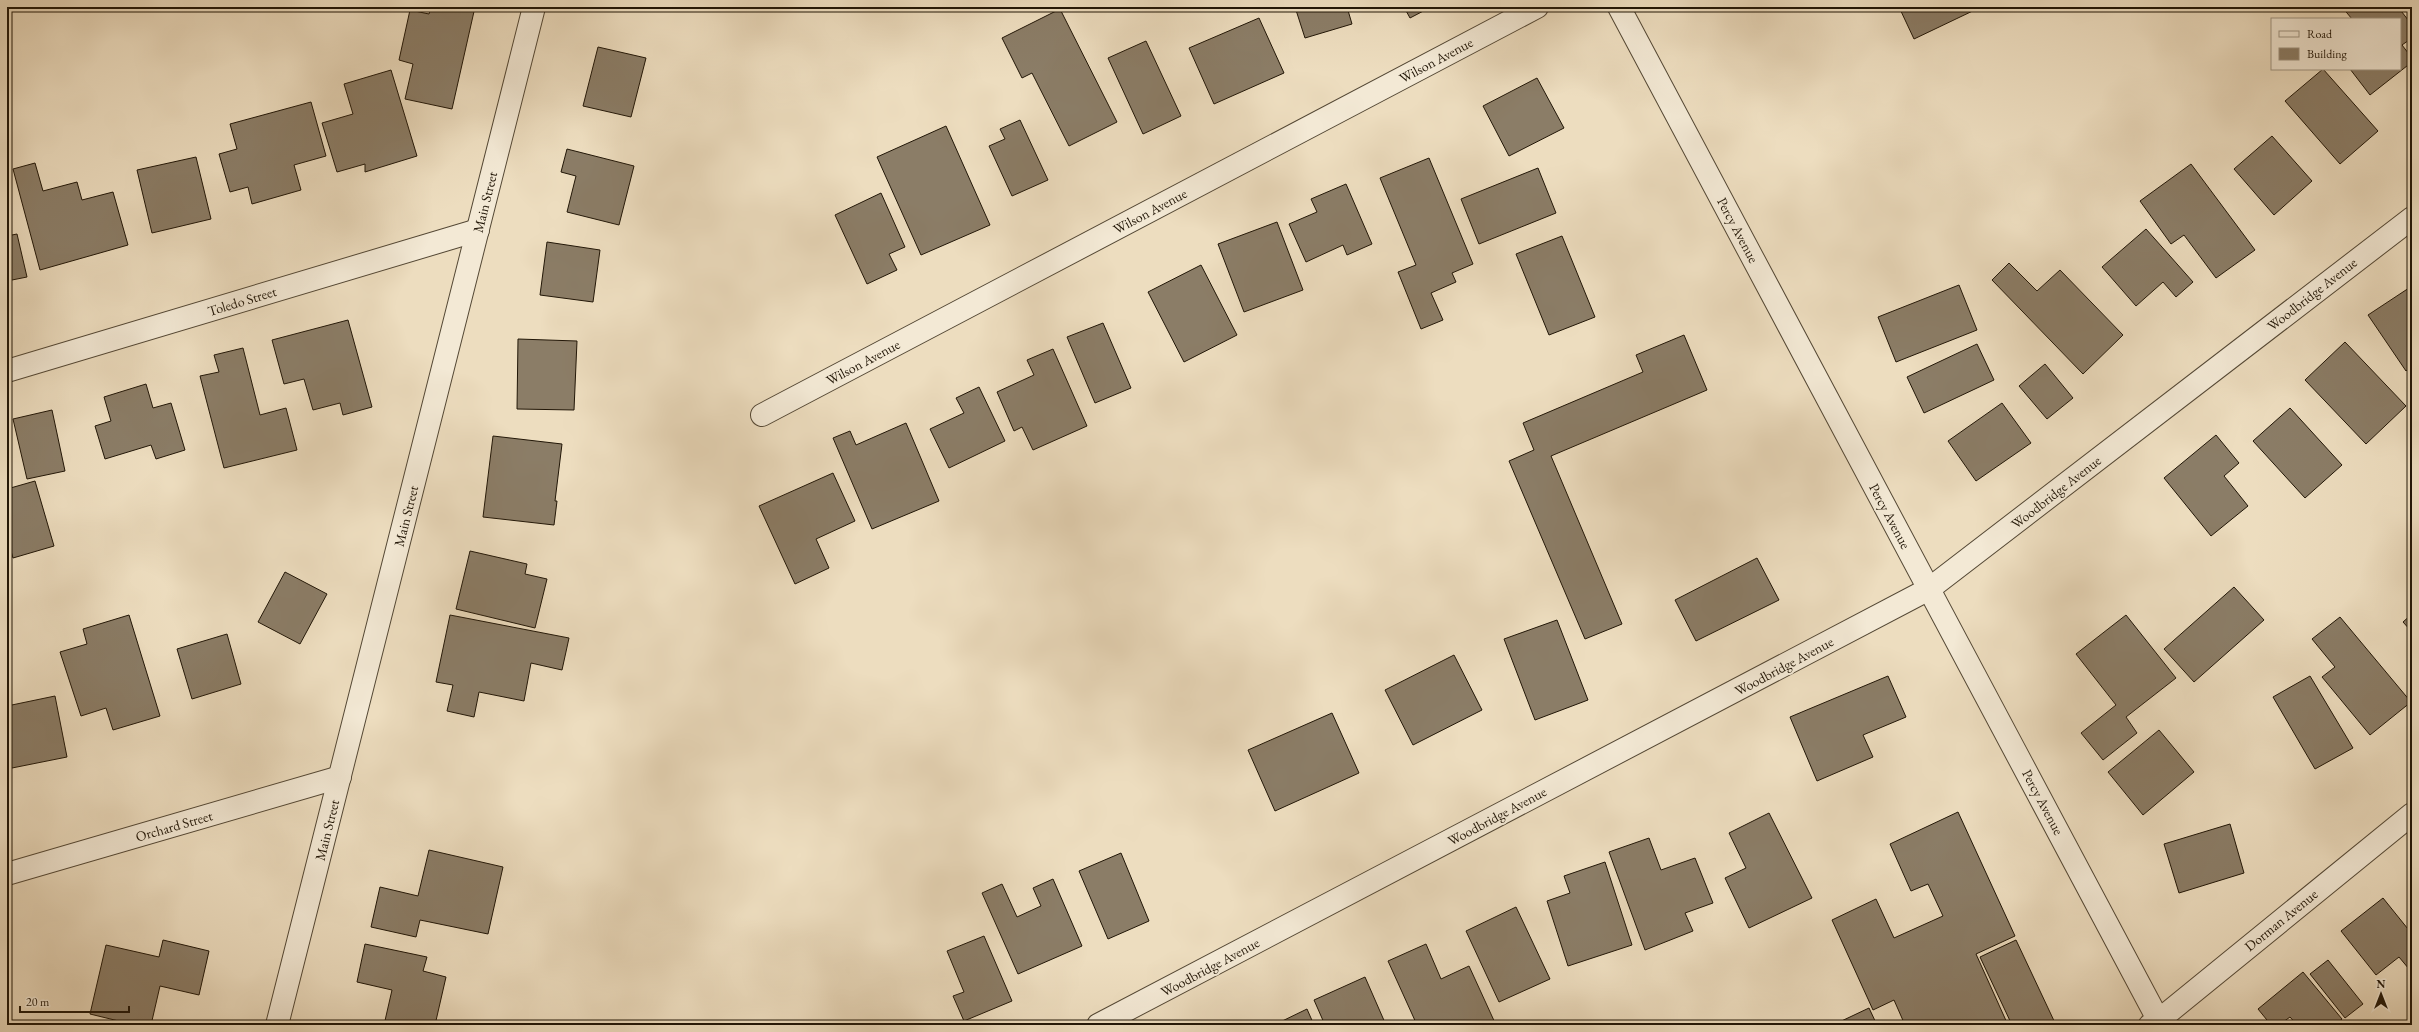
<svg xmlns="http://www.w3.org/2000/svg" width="2419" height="1032" viewBox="0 0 2419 1032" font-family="'EB Garamond',serif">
  <rect width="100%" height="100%" fill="#edddbf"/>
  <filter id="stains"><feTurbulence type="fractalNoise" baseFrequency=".005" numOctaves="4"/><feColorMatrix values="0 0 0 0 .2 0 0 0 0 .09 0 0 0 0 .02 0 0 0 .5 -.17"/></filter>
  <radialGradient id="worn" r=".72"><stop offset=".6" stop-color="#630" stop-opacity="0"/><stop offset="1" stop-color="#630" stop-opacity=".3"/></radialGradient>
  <g fill="#8b7d67" stroke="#211607">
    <polygon points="431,7 475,7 452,109 405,99 413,64 399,60 410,10 429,14"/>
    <polygon points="1295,7 1347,7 1352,24 1305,38"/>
    <polygon points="1404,7 1431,7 1410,18"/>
    <polygon points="1899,7 1981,7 1914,39"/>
    <polygon points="2342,7 2398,7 2412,25 2412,38 2402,45 2412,58 2412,62 2370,95 2350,69 2400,69 2400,19 2352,19"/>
    <polygon points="1060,9 1117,122 1069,146 1032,73 1022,78 1002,38"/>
    <polygon points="1259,18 1284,73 1214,104 1189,48"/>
    <polygon points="1146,41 1181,116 1143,134 1108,58"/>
    <polygon points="598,47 646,58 631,117 583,106"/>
    <polygon points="2323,69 2378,131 2340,164 2285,101"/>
    <polygon points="391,70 417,156 365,172 365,164 337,172 322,123 353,114 344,84"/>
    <polygon points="1537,78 1564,128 1509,156 1483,106"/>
    <polygon points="311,102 326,156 294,165 301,190 252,204 248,187 230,192 219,154 237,149 230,124"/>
    <polygon points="1020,120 1048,180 1012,196 989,146 1005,139 1000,129"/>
    <polygon points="946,126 990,225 921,255 877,157"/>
    <polygon points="2272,136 2312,181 2274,215 2234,169"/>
    <polygon points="567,149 634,166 619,225 567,212 576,176 561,172"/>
    <polygon points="196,157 211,219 152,233 137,170"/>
    <polygon points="1429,158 1473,264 1452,273 1456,282 1431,293 1443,320 1421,329 1398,272 1416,265 1380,178"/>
    <polygon points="35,163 43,191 77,182 82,200 113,192 128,245 40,270 13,169"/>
    <polygon points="2191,164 2255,250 2216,278 2184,235 2171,244 2140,201"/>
    <polygon points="1538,168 1556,213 1479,244 1461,199"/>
    <polygon points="1346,184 1372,244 1347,255 1343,245 1306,262 1289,224 1317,212 1311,199"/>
    <polygon points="881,193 905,247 889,254 897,270 867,284 835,215"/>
    <polygon points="1277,222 1303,290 1244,312 1218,244"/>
    <polygon points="2146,229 2193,282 2176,297 2163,282 2136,306 2102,267"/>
    <polygon points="17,234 27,277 7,281 7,236"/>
    <polygon points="1562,236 1595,317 1549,335 1516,254"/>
    <polygon points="547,242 600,250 593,302 540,295"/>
    <polygon points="2009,263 2037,291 2060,270 2123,335 2083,374 1992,280"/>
    <polygon points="1201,265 1237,335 1184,362 1148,292"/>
    <polygon points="1959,285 1977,330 1896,362 1878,317"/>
    <polygon points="2412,286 2412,366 2406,371 2368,315"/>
    <polygon points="348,320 372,407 343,415 340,403 313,410 304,379 284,384 272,340"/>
    <polygon points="1103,323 1131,388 1095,403 1067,337"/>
    <polygon points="1684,335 1707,390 1551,456 1622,624 1585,639 1509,461 1534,450 1523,423 1643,372 1636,355"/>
    <polygon points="518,339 577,341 574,410 517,409"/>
    <polygon points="2345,342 2406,406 2366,444 2305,380"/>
    <polygon points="1977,344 1994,380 1924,413 1907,377"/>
    <polygon points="243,348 260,415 286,408 297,450 224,468 200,376 219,372 214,355"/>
    <polygon points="1053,349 1087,426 1033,450 1022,427 1014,431 997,392 1034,375 1027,360"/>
    <polygon points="2045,364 2073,398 2047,419 2019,386"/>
    <polygon points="146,384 153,408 171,403 185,450 156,459 151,445 105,459 95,426 111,421 104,397"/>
    <polygon points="979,387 1005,441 949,468 930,429 964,413 956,398"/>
    <polygon points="2002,403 2031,443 1976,481 1948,441"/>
    <polygon points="2290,408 2342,465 2305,498 2253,441"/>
    <polygon points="52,410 65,471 27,479 13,419"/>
    <polygon points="906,423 939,501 872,529 833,438 850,431 856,445"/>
    <polygon points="2216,435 2239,463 2224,476 2248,506 2211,536 2164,478"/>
    <polygon points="493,436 562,444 555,501 557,501 554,525 483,517"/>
    <polygon points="833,473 855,521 816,539 829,568 795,584 759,506"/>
    <polygon points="35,481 54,546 13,558 7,537 7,489"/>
    <polygon points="470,551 527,564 525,574 547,579 535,628 456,609"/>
    <polygon points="1757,558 1779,600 1696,641 1675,600"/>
    <polygon points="285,572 327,594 300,644 258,622"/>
    <polygon points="2234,587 2264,620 2194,682 2164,649"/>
    <polygon points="2412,614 2412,632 2403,622"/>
    <polygon points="129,615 160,716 113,730 106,708 81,716 60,652 87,644 83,629"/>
    <polygon points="450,615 569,638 562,670 531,663 524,701 479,692 474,717 447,711 453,685 436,682"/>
    <polygon points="2126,615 2176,678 2126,717 2137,733 2103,760 2081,733 2116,705 2076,654"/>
    <polygon points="2340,617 2411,702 2370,735 2322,677 2335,667 2312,639"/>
    <polygon points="1557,620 1588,700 1535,720 1504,639"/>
    <polygon points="227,634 241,684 192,699 177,649"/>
    <polygon points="1454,655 1482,710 1413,745 1385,690"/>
    <polygon points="1888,676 1906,717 1863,735 1873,757 1817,781 1790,717"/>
    <polygon points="2310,676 2353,748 2315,769 2273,697"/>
    <polygon points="55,696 67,757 7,769 7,706"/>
    <polygon points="1332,713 1359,773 1275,811 1248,750"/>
    <polygon points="2159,730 2194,772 2143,815 2108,772"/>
    <polygon points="1958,812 2015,936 1976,954 2008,1025 1905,1025 1894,1000 1873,1010 1832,920 1876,899 1894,938 1943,916 1928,884 1911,891 1890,844"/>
    <polygon points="1769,813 1812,898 1749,928 1725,878 1746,868 1729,833"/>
    <polygon points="2230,824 2244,873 2179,893 2164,844"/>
    <polygon points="1649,838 1661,870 1695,858 1713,903 1685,913 1693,931 1645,950 1609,852"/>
    <polygon points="429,850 503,867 488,934 420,920 416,937 371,927 380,887 418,896"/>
    <polygon points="1121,853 1149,921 1108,939 1079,871"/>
    <polygon points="1605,862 1632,945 1568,966 1547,901 1570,893 1564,876"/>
    <polygon points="1053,879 1082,946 1018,974 982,893 1002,884 1017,917 1041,906 1033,888"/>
    <polygon points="2383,898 2412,934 2412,967 2409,969 2399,957 2376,975 2341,931"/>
    <polygon points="1516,907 1550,979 1499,1002 1466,931"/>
    <polygon points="984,936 1012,1001 964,1021 953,996 964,992 947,951"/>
    <polygon points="163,940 209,951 199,995 160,986 151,1025 135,1025 90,1014 106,945 159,957"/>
    <polygon points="2016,940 2056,1025 2012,1025 1980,957"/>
    <polygon points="365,944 427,957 423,971 446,977 435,1025 384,1025 392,990 357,982"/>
    <polygon points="1426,944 1441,979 1469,966 1496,1025 1417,1025 1388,961"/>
    <polygon points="2328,960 2363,1004 2345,1018 2310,974"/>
    <polygon points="2303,972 2342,1019 2335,1025 2297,1025 2290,1017 2279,1025 2271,1025 2258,1009"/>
    <polygon points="1365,977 1386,1025 1325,1025 1314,1000"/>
    <polygon points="1869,1008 1877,1025 1833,1025"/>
    <polygon points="1307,1009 1314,1025 1274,1025"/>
  </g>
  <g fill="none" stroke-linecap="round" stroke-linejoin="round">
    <g stroke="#544835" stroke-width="24">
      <g id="minor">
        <polyline points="7,371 478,230"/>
        <polyline points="762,415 1537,7"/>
        <polyline points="7,874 340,777"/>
        <polyline points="277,1025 534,7"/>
        <polyline points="1098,1025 1929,589 2412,218"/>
        <polyline points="2150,1025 2159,1020 2412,814"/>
      </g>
    </g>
    <g stroke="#544835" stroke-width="24">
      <polyline id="tertiary" points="1619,7 2161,1025"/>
    </g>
    <use href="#minor" stroke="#f3e9d5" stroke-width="22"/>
    <use href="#tertiary" stroke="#f3e9d5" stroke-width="22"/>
  </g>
  <g text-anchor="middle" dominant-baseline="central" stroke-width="4" stroke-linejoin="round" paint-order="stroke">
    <g font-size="14" fill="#211607" stroke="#f3e9d5">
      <text transform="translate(1436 60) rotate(-28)">Wilson Avenue</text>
      <text transform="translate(485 202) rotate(-76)">Main Street</text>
      <text transform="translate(1150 211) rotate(-28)">Wilson Avenue</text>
      <text transform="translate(1738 230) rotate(62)">Percy Avenue</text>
      <text transform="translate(2312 294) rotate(-38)">Woodbridge Avenue</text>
      <text transform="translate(242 301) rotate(-17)">Toledo Street</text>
      <text transform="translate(863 362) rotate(-28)">Wilson Avenue</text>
      <text transform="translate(2056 492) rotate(-38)">Woodbridge Avenue</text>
      <text transform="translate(406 516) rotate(-76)">Main Street</text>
      <text transform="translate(1890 516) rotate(62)">Percy Avenue</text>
      <text transform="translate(1784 666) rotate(-28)">Woodbridge Avenue</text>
      <text transform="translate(2043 802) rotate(62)">Percy Avenue</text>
      <text transform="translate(1497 816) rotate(-28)">Woodbridge Avenue</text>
      <text transform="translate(174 826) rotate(-16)">Orchard Street</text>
      <text transform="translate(327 830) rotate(-76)">Main Street</text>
      <text transform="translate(2281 920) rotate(-39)">Dorman Avenue</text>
      <text transform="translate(1210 967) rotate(-28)">Woodbridge Avenue</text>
    </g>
  </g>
  <rect width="2419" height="1032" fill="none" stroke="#edddbf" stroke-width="24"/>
  <rect x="8" y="8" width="2403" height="1016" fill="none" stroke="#211607" stroke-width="2"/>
  <rect x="12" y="12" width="2395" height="1008" fill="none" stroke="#211607"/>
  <rect x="2271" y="18" width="130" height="52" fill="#f3e9d5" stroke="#9f9583"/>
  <rect x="2279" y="31" width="20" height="6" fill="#f3e9d5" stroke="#9f9583"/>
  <text x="2307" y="38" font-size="12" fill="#211607">Road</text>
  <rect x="2279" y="48" width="20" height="12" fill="#8b7d67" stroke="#9f9583"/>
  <text x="2307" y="58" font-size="12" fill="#211607">Building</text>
  <g transform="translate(2381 994)" stroke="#f3e9d5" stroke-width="3" paint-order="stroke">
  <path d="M0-3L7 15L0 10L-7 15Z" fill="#211607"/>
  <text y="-6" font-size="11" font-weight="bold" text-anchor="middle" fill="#211607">N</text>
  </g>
  <path d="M20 1006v6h109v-6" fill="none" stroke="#211607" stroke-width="2"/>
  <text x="26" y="1006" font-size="12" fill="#211607" stroke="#f3e9d5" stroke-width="3" paint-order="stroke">20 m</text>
  <rect width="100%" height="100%" filter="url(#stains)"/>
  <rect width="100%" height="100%" fill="url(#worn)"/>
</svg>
